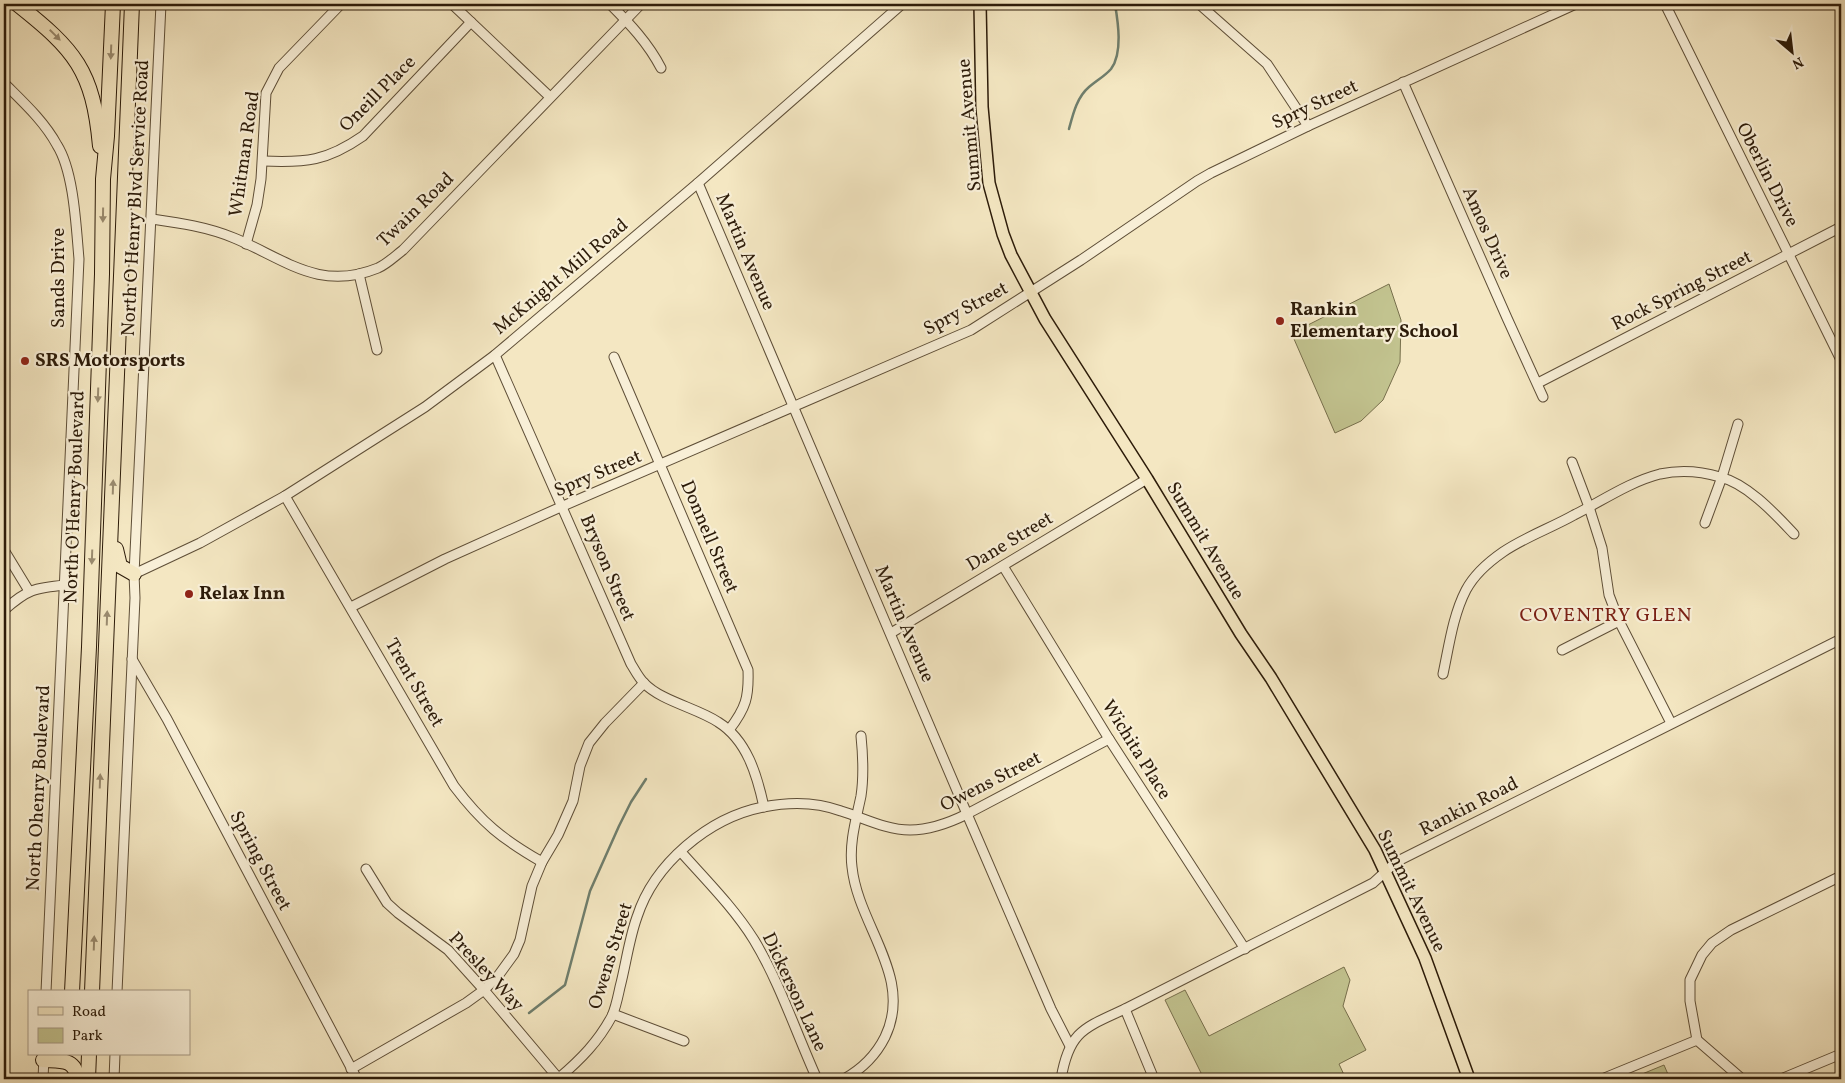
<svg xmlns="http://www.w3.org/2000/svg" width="1845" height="1083" viewBox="0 0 1845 1083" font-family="Vollkorn,serif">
  <rect width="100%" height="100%" fill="#f4e7c2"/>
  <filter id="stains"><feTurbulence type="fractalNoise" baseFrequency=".004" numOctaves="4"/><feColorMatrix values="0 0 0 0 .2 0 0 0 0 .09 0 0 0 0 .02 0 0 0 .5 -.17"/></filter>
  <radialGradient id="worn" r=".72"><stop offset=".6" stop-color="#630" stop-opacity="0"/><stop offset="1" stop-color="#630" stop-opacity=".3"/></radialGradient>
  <g fill="#c2c38f" stroke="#776f4c">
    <polygon points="1389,284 1401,320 1400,362 1383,400 1361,421 1335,433 1294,339 1298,330"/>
    <polygon points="1344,967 1350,980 1343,1006 1366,1050 1339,1064 1346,1079 1204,1079 1165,1000 1185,990 1209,1036"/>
    <polygon points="1664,1065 1670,1079 1630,1079"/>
  </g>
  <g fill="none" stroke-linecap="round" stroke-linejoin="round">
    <g stroke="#6f7e6d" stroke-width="2.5">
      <path d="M1069,129c4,-15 8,-32 20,-42 7,-6 16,-11 22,-18 12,-16 7,-47 4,-65"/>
      <polyline points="529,1013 565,985 590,891 619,826 631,802 646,779"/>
    </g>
    <g stroke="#5e4e37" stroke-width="11">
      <g id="minor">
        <polyline points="452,4 550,97"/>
        <path d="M610,4c20,20 38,39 51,64"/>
        <polyline points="1199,4 1267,64 1308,126"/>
        <polyline points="1665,4 1841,360"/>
        <polyline points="1403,82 1507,318 1543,397"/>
        <path d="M4,83c19,19 40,38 53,62 17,27 19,81 22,114l-33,733"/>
        <path d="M263,161c43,2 64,0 100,-25l108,-114"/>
        <polyline points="698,183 967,814 1051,1009 1070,1046"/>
        <path d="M152,219c28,4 56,8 82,19 51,21 85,54 144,30 9,-4 17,-12 25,-18l238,-246"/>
        <polyline points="246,244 257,205 261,179 266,93 279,68 341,4"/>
        <polyline points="359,274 377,350"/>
        <path d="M495,355l136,309c4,6 7,13 13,19 17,18 53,25 74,39 29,18 39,53 46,85"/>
        <path d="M614,357l134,313c1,27 -2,38 -19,60"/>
        <polyline points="1538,383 1841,227"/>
        <polyline points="1572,462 1589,507 1602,548 1609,595 1619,621 1671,723"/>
        <path d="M285,496l169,290c28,37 48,53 88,76"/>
        <polyline points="1705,523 1722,477 1738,424"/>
        <polyline points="4,550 29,591"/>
        <polyline points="1003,566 1109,739 1245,949"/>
        <polyline points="134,574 200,543 285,496 425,407 495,355 698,183 902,4"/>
        <polyline points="351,607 445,559 563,506 971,330 1081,260 1197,181 1211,173 1308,126 1576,4"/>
        <path d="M4,610c24,-21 30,-22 62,-25"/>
        <polyline points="891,633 1147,479"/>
        <polyline points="1562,650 1619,621"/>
        <polyline points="132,659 167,719 357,1079"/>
        <path d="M1443,674c6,-28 10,-59 23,-84 8,-15 24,-29 37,-38 22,-15 48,-24 71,-37 28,-14 55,-33 86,-41 19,-4 40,-3 60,3 28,7 55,37 74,57"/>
        <path d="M681,852c25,28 53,56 73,88 25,41 43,95 63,139"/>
        <polyline points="366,869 387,903 398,913 448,950 484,990 559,1079"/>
        <path d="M117,992l18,-394 -1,-24c8,-190 19,-380 27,-570"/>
        <polyline points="1125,1009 1154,1079"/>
        <polyline points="613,1014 684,1041"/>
        <polyline points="1697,1040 1690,1001 1690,980 1702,955 1712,943 1731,930 1841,876"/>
        <polyline points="351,1069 466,1003 484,990 498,976 514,954 520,940 532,886 542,862 558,835 573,801 580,766 589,743 605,723 644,683"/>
        <path d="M559,1078c22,-19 39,-36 53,-62 4,-9 6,-20 8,-29 6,-23 9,-48 17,-70 17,-53 71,-99 126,-110 25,-5 54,-5 78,4 23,7 45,19 69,19 21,0 39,-7 57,-16l142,-75"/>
        <polyline points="43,1079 44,1057"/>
        <polyline points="114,1079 115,1054"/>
        <path d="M844,1079c18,-10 32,-24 41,-42 29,-60 -27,-111 -33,-170 -3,-24 4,-47 9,-71 3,-20 2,-40 0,-60"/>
        <path d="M1061,1079c8,-48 23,-51 64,-70l248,-126 23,-21 445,-223"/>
        <polyline points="1602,1079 1697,1040 1742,1079"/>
        <polyline points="1781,1079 1841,1054"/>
      </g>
    </g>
    <g stroke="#2c1b09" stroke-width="14">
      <polyline id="major" points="980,4 982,107 989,183 1003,234 1011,255 1045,319 1147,479 1241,634 1271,678 1375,850 1425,958 1469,1079"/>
    </g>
    <g stroke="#2c1b09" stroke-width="16">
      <g id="highway">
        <path d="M17,4c58,46 76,66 83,142"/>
        <polyline points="116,549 120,566 134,574"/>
        <polyline points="72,992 89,647 102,274 103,179 107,136 113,4"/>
        <polyline points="92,992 132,4"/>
        <path d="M43,1060c17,1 33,-2 34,19"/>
        <polyline points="88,1079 89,1054"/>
      </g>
    </g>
    <use href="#minor" stroke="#f8efd7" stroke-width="9"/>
    <use href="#major" stroke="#f4e7c2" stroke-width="11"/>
    <use href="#highway" stroke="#f4e7c2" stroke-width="14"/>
  </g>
  <defs><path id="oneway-solid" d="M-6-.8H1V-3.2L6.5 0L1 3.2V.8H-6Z" transform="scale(1.25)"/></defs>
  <g fill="#9a8b6f">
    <use href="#oneway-solid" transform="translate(55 35) rotate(45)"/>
    <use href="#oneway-solid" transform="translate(111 52) rotate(92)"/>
    <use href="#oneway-solid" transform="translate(103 215) rotate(91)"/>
    <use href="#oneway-solid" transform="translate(98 395) rotate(92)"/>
    <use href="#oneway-solid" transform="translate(113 487) rotate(-88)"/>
    <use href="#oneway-solid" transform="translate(92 557) rotate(92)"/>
    <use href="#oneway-solid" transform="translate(107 618) rotate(-88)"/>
    <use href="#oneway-solid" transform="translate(100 781) rotate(-88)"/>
    <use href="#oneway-solid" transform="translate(94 943) rotate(-88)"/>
  </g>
  <g fill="#8f2418" stroke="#f8efd7" stroke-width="2">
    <circle cx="1280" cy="321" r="5"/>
    <circle cx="25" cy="361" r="5"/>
    <circle cx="189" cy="594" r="5"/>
  </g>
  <g text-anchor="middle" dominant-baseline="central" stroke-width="4.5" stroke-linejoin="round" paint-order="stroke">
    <g font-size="19" fill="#2c1b09" stroke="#f8efd7">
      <text transform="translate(378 94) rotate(-45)">Oneill Place</text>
      <text transform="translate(1315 105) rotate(-25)">Spry Street</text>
      <text transform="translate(970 125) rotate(-95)">Summit Avenue</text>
      <text transform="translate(245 154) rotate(-82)">Whitman Road</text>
      <text transform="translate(1767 175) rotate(63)">Oberlin Drive</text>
      <text transform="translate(136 198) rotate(-87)">North O Henry Blvd Service Road</text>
      <text transform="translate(416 210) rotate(-44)">Twain Road</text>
      <text transform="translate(1487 233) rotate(66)">Amos Drive</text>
      <text transform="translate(745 252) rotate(67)">Martin Avenue</text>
      <text transform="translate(561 277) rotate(-40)">McKnight Mill Road</text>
      <text transform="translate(59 278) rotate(-90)">Sands Drive</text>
      <text transform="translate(1682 291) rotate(-27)">Rock Spring Street</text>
      <text transform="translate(966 309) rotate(-28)">Spry Street</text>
      <text transform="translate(598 474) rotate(-23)">Spry Street</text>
      <text transform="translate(75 497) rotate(-88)">North O'Henry Boulevard</text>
      <text transform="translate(709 537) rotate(67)">Donnell Street</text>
      <text transform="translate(1205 541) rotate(59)">Summit Avenue</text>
      <text transform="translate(1010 542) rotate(-31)">Dane Street</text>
      <text transform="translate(607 568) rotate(67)">Bryson Street</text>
      <text transform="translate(904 624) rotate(67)">Martin Avenue</text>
      <text transform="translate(414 683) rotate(60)">Trent Street</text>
      <text transform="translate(1136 750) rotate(58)">Wichita Place</text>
      <text transform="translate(991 782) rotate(-27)">Owens Street</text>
      <text transform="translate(39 788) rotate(-87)">North Ohenry Boulevard</text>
      <text transform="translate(1469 807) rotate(-27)">Rankin Road</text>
      <text transform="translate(260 861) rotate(62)">Spring Street</text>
      <text transform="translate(1411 891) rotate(64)">Summit Avenue</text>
      <text transform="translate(611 956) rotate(-73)">Owens Street</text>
      <text transform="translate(486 972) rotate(47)">Presley Way</text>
      <text transform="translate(794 992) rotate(65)">Dickerson Lane</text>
    </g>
    <g font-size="19" font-weight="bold" fill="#2c1b09" stroke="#f8efd7" text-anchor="start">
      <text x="1290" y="310">Rankin<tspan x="1290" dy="22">Elementary School</tspan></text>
      <text x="35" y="361">SRS Motorsports</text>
      <text x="199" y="594">Relax Inn</text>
    </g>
    <g font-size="20" letter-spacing="1" fill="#7a1f14" stroke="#f8efd7">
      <text x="1606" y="616">COVENTRY GLEN</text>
    </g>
  </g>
  <rect width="1845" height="1083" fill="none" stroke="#f4e7c2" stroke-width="20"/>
  <rect x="5" y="5" width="1835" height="1073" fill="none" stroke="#2c1b09" stroke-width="2.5"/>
  <rect x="10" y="10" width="1825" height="1063" fill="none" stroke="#2c1b09"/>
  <rect x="28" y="990" width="162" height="65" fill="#f8efd7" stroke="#a69a85"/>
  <rect x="38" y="1007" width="25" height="8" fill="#f4e7c2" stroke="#a69a85"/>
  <text x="72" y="1016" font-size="15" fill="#2c1b09">Road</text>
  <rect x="38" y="1028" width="25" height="15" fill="#c2c38f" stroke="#a69a85"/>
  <text x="72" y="1040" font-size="15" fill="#2c1b09">Park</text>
  <g transform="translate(1792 52) rotate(152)" stroke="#f8efd7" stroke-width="4" paint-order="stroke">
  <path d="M0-4L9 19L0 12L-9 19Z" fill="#2c1b09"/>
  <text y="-8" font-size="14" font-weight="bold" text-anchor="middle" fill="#2c1b09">N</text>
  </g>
  <rect width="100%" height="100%" filter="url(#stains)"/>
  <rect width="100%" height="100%" fill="url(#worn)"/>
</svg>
